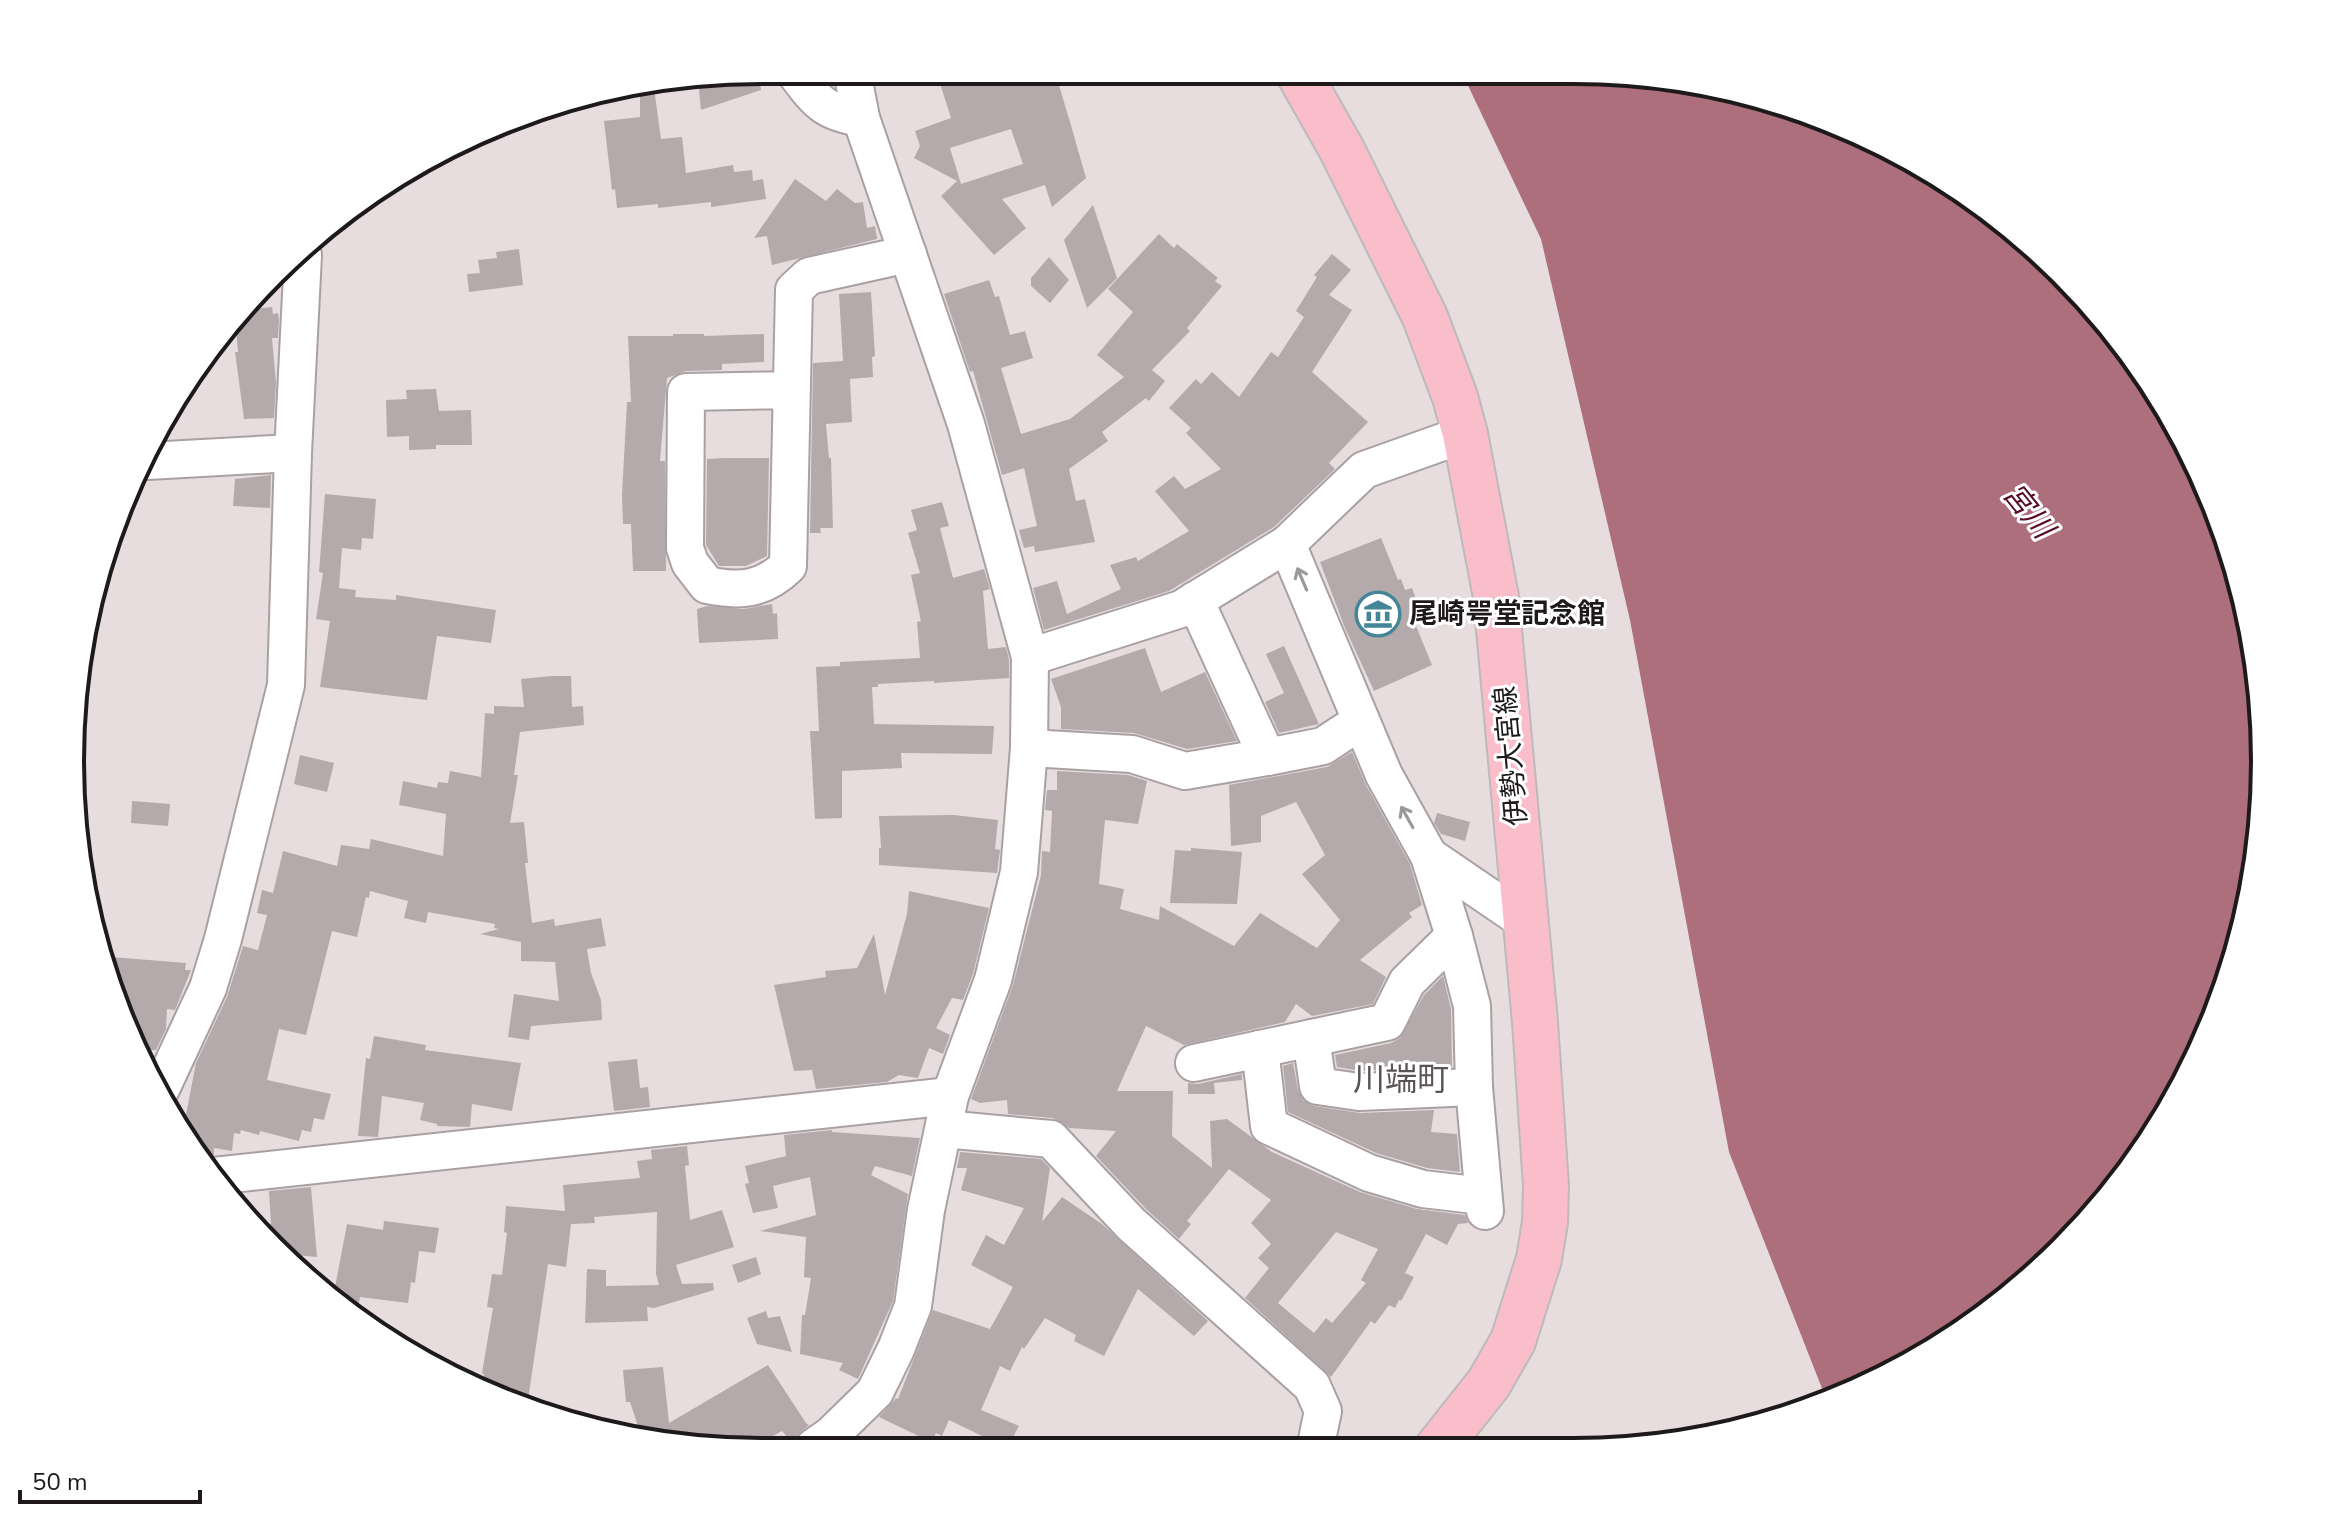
<svg xmlns="http://www.w3.org/2000/svg" width="2335" height="1522" viewBox="0 0 2335 1522" font-family="'Nunito Sans','Noto Sans JP',sans-serif">
  <rect width="100%" height="100%" fill="#e7ddde"/>
  <polygon fill="#ac6f7b" points="1463,75 1665,76 1839,123 2029,241 2122,340 2194,455 2241,582 2263,715 2259,851 2228,983 2173,1106 2094,1216 1994,1309 1879,1381 1827,1401 1729,1152 1630,620 1541,239"/>
  <g fill="#b4aaac" fill-rule="evenodd">
    <polygon points="759,70 761,90 701,110 698,80"/>
    <path d="M936,71l119,1 15,50 16,56 -34,29 -7,-22 -43,14 24,29 -32,27 -53,-59 16,-15 -43,-23 6,-12 -5,-15 36,-13zM1011,129l12,35 -62,20 -11,-36z"/>
    <polygon points="654,88 661,139 682,137 686,173 733,165 734,172 752,170 753,181 763,179 766,199 711,207 711,202 658,208 658,204 617,208 615,189 612,190 604,121 640,117 640,90"/>
    <polygon points="795,179 826,201 837,189 855,203 863,202 867,228 875,226 877,239 772,265 767,236 754,238"/>
    <polygon points="1093,205 1117,278 1087,308 1064,240"/>
    <polygon points="1159,234 1174,248 1177,244 1218,278 1215,281 1222,286 1187,328 1190,331 1152,370 1165,381 1149,401 1146,398 1102,432 1108,441 1069,469 1076,501 1085,499 1095,542 1035,552 1034,546 1024,548 1019,530 1037,526 1024,468 1002,475 973,371 970,372 944,294 989,280 995,297 999,296 1010,335 1025,331 1033,358 1001,368 1021,434 1070,419 1124,377 1097,355 1133,312 1108,289"/>
    <polygon points="519,249 523,285 469,292 467,274 480,273 478,260 497,258 496,252"/>
    <polygon points="1332,254 1351,270 1329,295 1352,310 1312,372 1368,422 1329,463 1335,469 1274,527 1169,591 1044,630 1033,588 1057,581 1067,614 1121,589 1110,565 1136,557 1138,561 1189,531 1155,491 1174,476 1185,489 1221,469 1186,433 1191,428 1169,408 1196,379 1201,384 1212,372 1239,397 1271,352 1278,357 1304,317 1296,311 1317,277 1314,275"/>
    <polygon points="1049,257 1069,280 1050,303 1031,286 1031,278"/>
    <polygon points="871,292 875,356 872,357 873,377 850,379 852,422 826,424 829,458 831,458 833,528 820,528 821,533 810,533 813,363 843,361 839,294"/>
    <polygon points="272,307 273,314 278,313 279,320 278,338 272,338 276,383 274,418 244,419 235,352 238,352 235,319 245,310"/>
    <polygon points="673,334 704,334 704,336 764,334 764,362 722,364 722,370 686,371 667,378 660,461 665,461 666,571 633,571 631,524 623,524 622,495 627,402 631,402 628,336 673,336"/>
    <polygon points="436,389 439,411 471,410 472,445 436,445 436,449 409,450 409,436 387,437 386,400 407,399 406,390"/>
    <polygon points="724,458 769,458 767,556 746,566 719,566 706,545 707,459"/>
    <polygon points="271,475 270,508 233,506 235,479"/>
    <polygon points="325,494 376,499 373,539 362,538 361,550 342,548 339,588 356,590 355,597 396,600 396,595 496,610 491,643 437,636 427,700 320,687 330,621 316,619 323,573 319,572"/>
    <polygon points="942,502 949,526 940,528 953,578 984,569 990,589 983,591 988,649 1006,647 1009,660 1009,678 934,683 934,681 878,684 878,687 872,687 874,724 994,726 992,754 901,753 902,768 842,771 842,818 815,819 810,731 819,731 816,667 840,666 840,662 920,658 917,622 921,621 911,575 920,573 908,533 917,530 911,510"/>
    <polygon points="1381,538 1398,580 1401,579 1405,590 1412,588 1419,607 1413,609 1418,620 1414,621 1432,665 1374,691 1345,628 1320,562"/>
    <polygon points="772,604 773,614 777,613 778,639 699,643 697,609 707,606 743,609"/>
    <polygon points="1284,646 1319,724 1279,733 1265,702 1284,693 1266,654"/>
    <polygon points="1145,648 1161,692 1205,672 1237,741 1187,749 1134,733 1061,729 1061,707 1051,679"/>
    <polygon points="551,676 571,676 572,707 583,706 584,725 520,732 514,775 518,775 510,823 524,822 528,863 525,863 532,923 554,919 555,926 601,918 606,946 587,949 591,973 601,1000 602,1020 531,1026 529,1040 508,1037 514,994 559,1001 555,962 521,961 521,942 480,934 499,929 494,928 495,924 428,912 426,923 404,918 408,901 370,891 369,898 366,897 357,937 332,931 306,1035 279,1029 267,1080 331,1094 324,1120 314,1118 311,1132 302,1130 299,1141 260,1131 259,1135 241,1130 240,1134 234,1133 232,1151 214,1148 214,1155 194,1154 182,1135 196,1063 227,997 243,946 258,950 267,915 257,913 262,890 273,893 283,851 337,866 341,845 369,849 371,839 443,856 446,814 399,805 403,781 437,788 438,782 448,783 450,771 481,777 485,713 494,714 494,706 524,707 521,679"/>
    <path d="M1352,752l14,33 44,79 12,41 -13,8 3,4 -52,43 26,17 -13,27 -61,12 -16,-12 -11,18 -101,23 -38,-19 -29,65h56l-1,45 40,32 -2,-47 17,-2 45,33 88,40 57,17 48,6 3,8 -10,1 -11,21 -21,-11 -21,39 9,4 -13,24 -2,-1 -4,8 -6,-3 -14,19 -4,-3 -40,56 -86,-79 24,-30 -11,-10 13,-14 -20,-21 20,-23 -42,-31 -42,52 4,3 -12,15 -33,-30 -50,-53 20,-25 -47,-3 -16,-10 -45,-4 -1,-14 -27,3 -9,-4 42,-114 28,-110 1,-24 8,1 2,-41 -7,-1 2,-20h10v-19l71,4 19,6 -9,43 -33,-4 -6,64 25,5 -4,20 39,11 1,-14 74,40 26,-33 57,35 23,-28 -38,-46 23,-19 -29,-53 -35,14v26l-30,4 -2,-61 98,-18zM1336,1232l42,17 -17,31 5,3 -34,40 -6,-5 -12,15 -36,-30z"/>
    <polygon points="300,755 334,763 327,792 294,784"/>
    <polygon points="132,801 170,804 168,826 131,823"/>
    <polygon points="1437,813 1470,822 1465,841 1441,834 1434,823"/>
    <polygon points="954,815 998,820 995,849 1000,850 997,873 879,865 879,848 881,848 879,816"/>
    <polygon points="1191,848 1242,852 1237,904 1170,903 1175,850 1191,851"/>
    <polygon points="909,891 989,908 973,974 963,1000 952,998 936,1028 950,1035 943,1054 929,1048 918,1078 899,1075 887,1082 816,1089 812,1070 794,1071 774,985 826,977 825,971 857,968 874,934 885,995 907,914"/>
    <polygon points="111,957 186,963 185,970 191,970 175,1010 167,1009 166,1029 156,1050 143,1050 110,977"/>
    <polygon points="1443,976 1451,1009 1452,1067 1360,1071 1337,1067 1335,1055 1391,1043 1400,1038 1424,995"/>
    <polygon points="374,1036 426,1045 425,1050 521,1063 512,1111 472,1104 470,1127 437,1126 437,1124 420,1120 424,1103 382,1096 378,1137 358,1136 366,1058 370,1059"/>
    <polygon points="637,1059 640,1088 648,1087 650,1107 614,1111 608,1062"/>
    <polygon points="1293,1063 1298,1090 1303,1100 1314,1106 1360,1113 1434,1110 1431,1132 1457,1134 1460,1172 1427,1168 1376,1153 1288,1112 1283,1066"/>
    <polygon points="1242,1074 1242,1080 1214,1083 1215,1094 1188,1094 1188,1083 1198,1084"/>
    <polygon points="832,1130 832,1132 920,1138 912,1176 875,1166 871,1175 908,1194 893,1301 858,1379 839,1370 843,1363 800,1354 802,1315 805,1315 811,1278 804,1277 806,1237 760,1231 816,1215 810,1177 773,1186 778,1208 753,1213 745,1184 749,1183 745,1166 786,1156 784,1135"/>
    <polygon points="687,1146 689,1165 685,1166 690,1220 722,1210 734,1247 676,1265 682,1284 713,1283 714,1290 654,1308 647,1307 648,1321 585,1323 587,1269 606,1270 606,1286 659,1285 656,1274 657,1212 594,1217 595,1223 571,1224 566,1267 548,1264 527,1407 496,1399 482,1391 484,1374 482,1373 493,1308 487,1307 492,1274 502,1275 507,1233 504,1232 506,1206 565,1211 563,1185 640,1178 637,1161 652,1159 651,1150"/>
    <polygon points="960,1152 1041,1159 1050,1168 1042,1222 1062,1197 1102,1224 1208,1321 1194,1336 1138,1289 1104,1356 1074,1341 1076,1335 1045,1318 1024,1349 1022,1347 1010,1371 1000,1366 981,1410 1019,1426 1007,1448 949,1420 942,1436 936,1433 931,1442 879,1417 896,1398 898,1399 933,1310 990,1329 1013,1287 971,1265 986,1235 1004,1245 1024,1208 961,1190 967,1168 957,1168"/>
    <polygon points="311,1187 317,1257 283,1254 255,1223 271,1224 269,1191"/>
    <polygon points="384,1221 439,1228 435,1253 419,1251 415,1283 411,1282 408,1303 360,1297 357,1313 333,1298 347,1224 383,1230"/>
    <polygon points="756,1257 761,1274 738,1283 732,1265"/>
    <polygon points="766,1311 768,1318 780,1316 792,1352 757,1344 747,1318"/>
    <polygon points="768,1365 806,1423 809,1425 795,1438 794,1445 782,1431 753,1447 712,1446 707,1437 682,1446 671,1446 642,1438 630,1402 626,1402 623,1370 663,1367 669,1423"/>
  </g>
  <g fill="none" stroke-linecap="round" stroke-linejoin="round">
    <g stroke="#aaa0a2" stroke-width="40">
      <g id="minor">
        <path d="M793,70c23,30 29,42 68,48"/>
        <path d="M792,390l-106,2 -1,156 5,15 17,22c33,7 56,5 81,-19l6,-276 15,-14 99,-22"/>
        <polyline points="148,461 293,453"/>
        <polyline points="1287,544 1384,775 1429,856 1526,922"/>
        <polyline points="1195,600 1267,757 1323,746 1361,721"/>
        <polyline points="1030,657 1181,609 1287,544 1364,470 1465,434"/>
        <polyline points="1029,748 1132,754 1185,771 1267,757"/>
        <polyline points="1429,856 1454,936 1472,1006 1474,1087 1485,1211"/>
        <polyline points="1311,1038 1318,1086 1359,1092 1474,1087"/>
        <polyline points="1260,1049 1269,1126 1369,1173 1423,1189 1483,1196"/>
        <polyline points="1194,1063 1387,1022 1407,982 1454,936"/>
        <polyline points="161,1089 208,988 223,939 286,685 293,453 303,255"/>
        <polyline points="944,1129 1051,1139 1131,1224 1312,1386 1323,1411 1315,1449"/>
        <polyline points="214,1176 950,1096"/>
        <polyline points="814,1447 831,1435 875,1392 896,1349 913,1306 926,1210 950,1096 993,980 1019,872 1029,748 1030,657 966,424 861,118 852,71"/>
      </g>
    </g>
    <g stroke="#bcbabb" stroke-width="48">
      <polyline id="major" points="1299,74 1342,150 1425,317 1455,397 1465,434 1496,597 1535,1022 1546,1186 1545,1222 1539,1259 1513,1341 1489,1383 1436,1450"/>
    </g>
    <use href="#minor" stroke="#fff" stroke-width="36"/>
    <use href="#major" stroke="#fabeca" stroke-width="44"/>
  </g>
  <defs><path id="oneway-shaft" d="M-6 0H5M1.5-3L5.5 0L1.5 3" fill="none" stroke-width="1.6" stroke-linecap="round" stroke-linejoin="round" transform="scale(2)"/></defs>
  <g stroke="#9a9898">
    <use href="#oneway-shaft" transform="translate(1302 579) rotate(-113)"/>
    <use href="#oneway-shaft" transform="translate(1407 817) rotate(-119)"/>
  </g>
  <defs>
    <g id="museum-ring" transform="scale(2.3)"><circle r="9.5" fill="#fff" stroke="#448697" stroke-width="1.5"/><path d="M0-6L6-3V-2H-6V-3ZM-5-1h2V3h-2ZM-1-1h2V3h-2ZM3-1h2V3H3ZM-6 4H6V6H-6Z" fill="#448697"/></g>
  </defs>
  <g fill-rule="evenodd">
    <use href="#museum-ring" x="1378" y="614"/>
  </g>
  <g text-anchor="middle" dominant-baseline="central" stroke-width="6" stroke-linejoin="round" paint-order="stroke">
    <g font-size="28" font-weight="bold" fill="#1e1a1b" stroke="#fff" text-anchor="start">
      <text x="1409" y="614">尾崎咢堂記念館</text>
    </g>
    <g font-size="28" fill="#1e1a1b" stroke="#fff">
      <text transform="translate(1511 756) rotate(-95)">伊勢大宮線</text>
    </g>
    <g font-size="30" font-style="italic" fill="#560924" stroke="#fff">
      <text transform="translate(2028 511) rotate(51)">宮川</text>
    </g>
    <g font-size="32" fill="#5c5355" stroke="#fff">
      <text x="1401" y="1079">川端町</text>
    </g>
  </g>
  <path d="M0 0H2335V1522H0ZM761 84H1574A677 677 0 0 1 2251 761V761A677 677 0 0 1 1574 1438H761A677 677 0 0 1 84 761V761A677 677 0 0 1 761 84Z" fill="#fff" fill-rule="evenodd"/>
  <path fill="none" stroke="#1e1a1b" stroke-width="4" d="M761 84H1574A677 677 0 0 1 2251 761V761A677 677 0 0 1 1574 1438H761A677 677 0 0 1 84 761V761A677 677 0 0 1 761 84Z"/>
  <path d="M20 1490v12h180v-12" fill="none" stroke="#1e1a1b" stroke-width="4"/>
  <text x="32" y="1490" font-size="24" fill="#1e1a1b" stroke="#ffffff" stroke-width="6" paint-order="stroke">50 m</text>
</svg>
